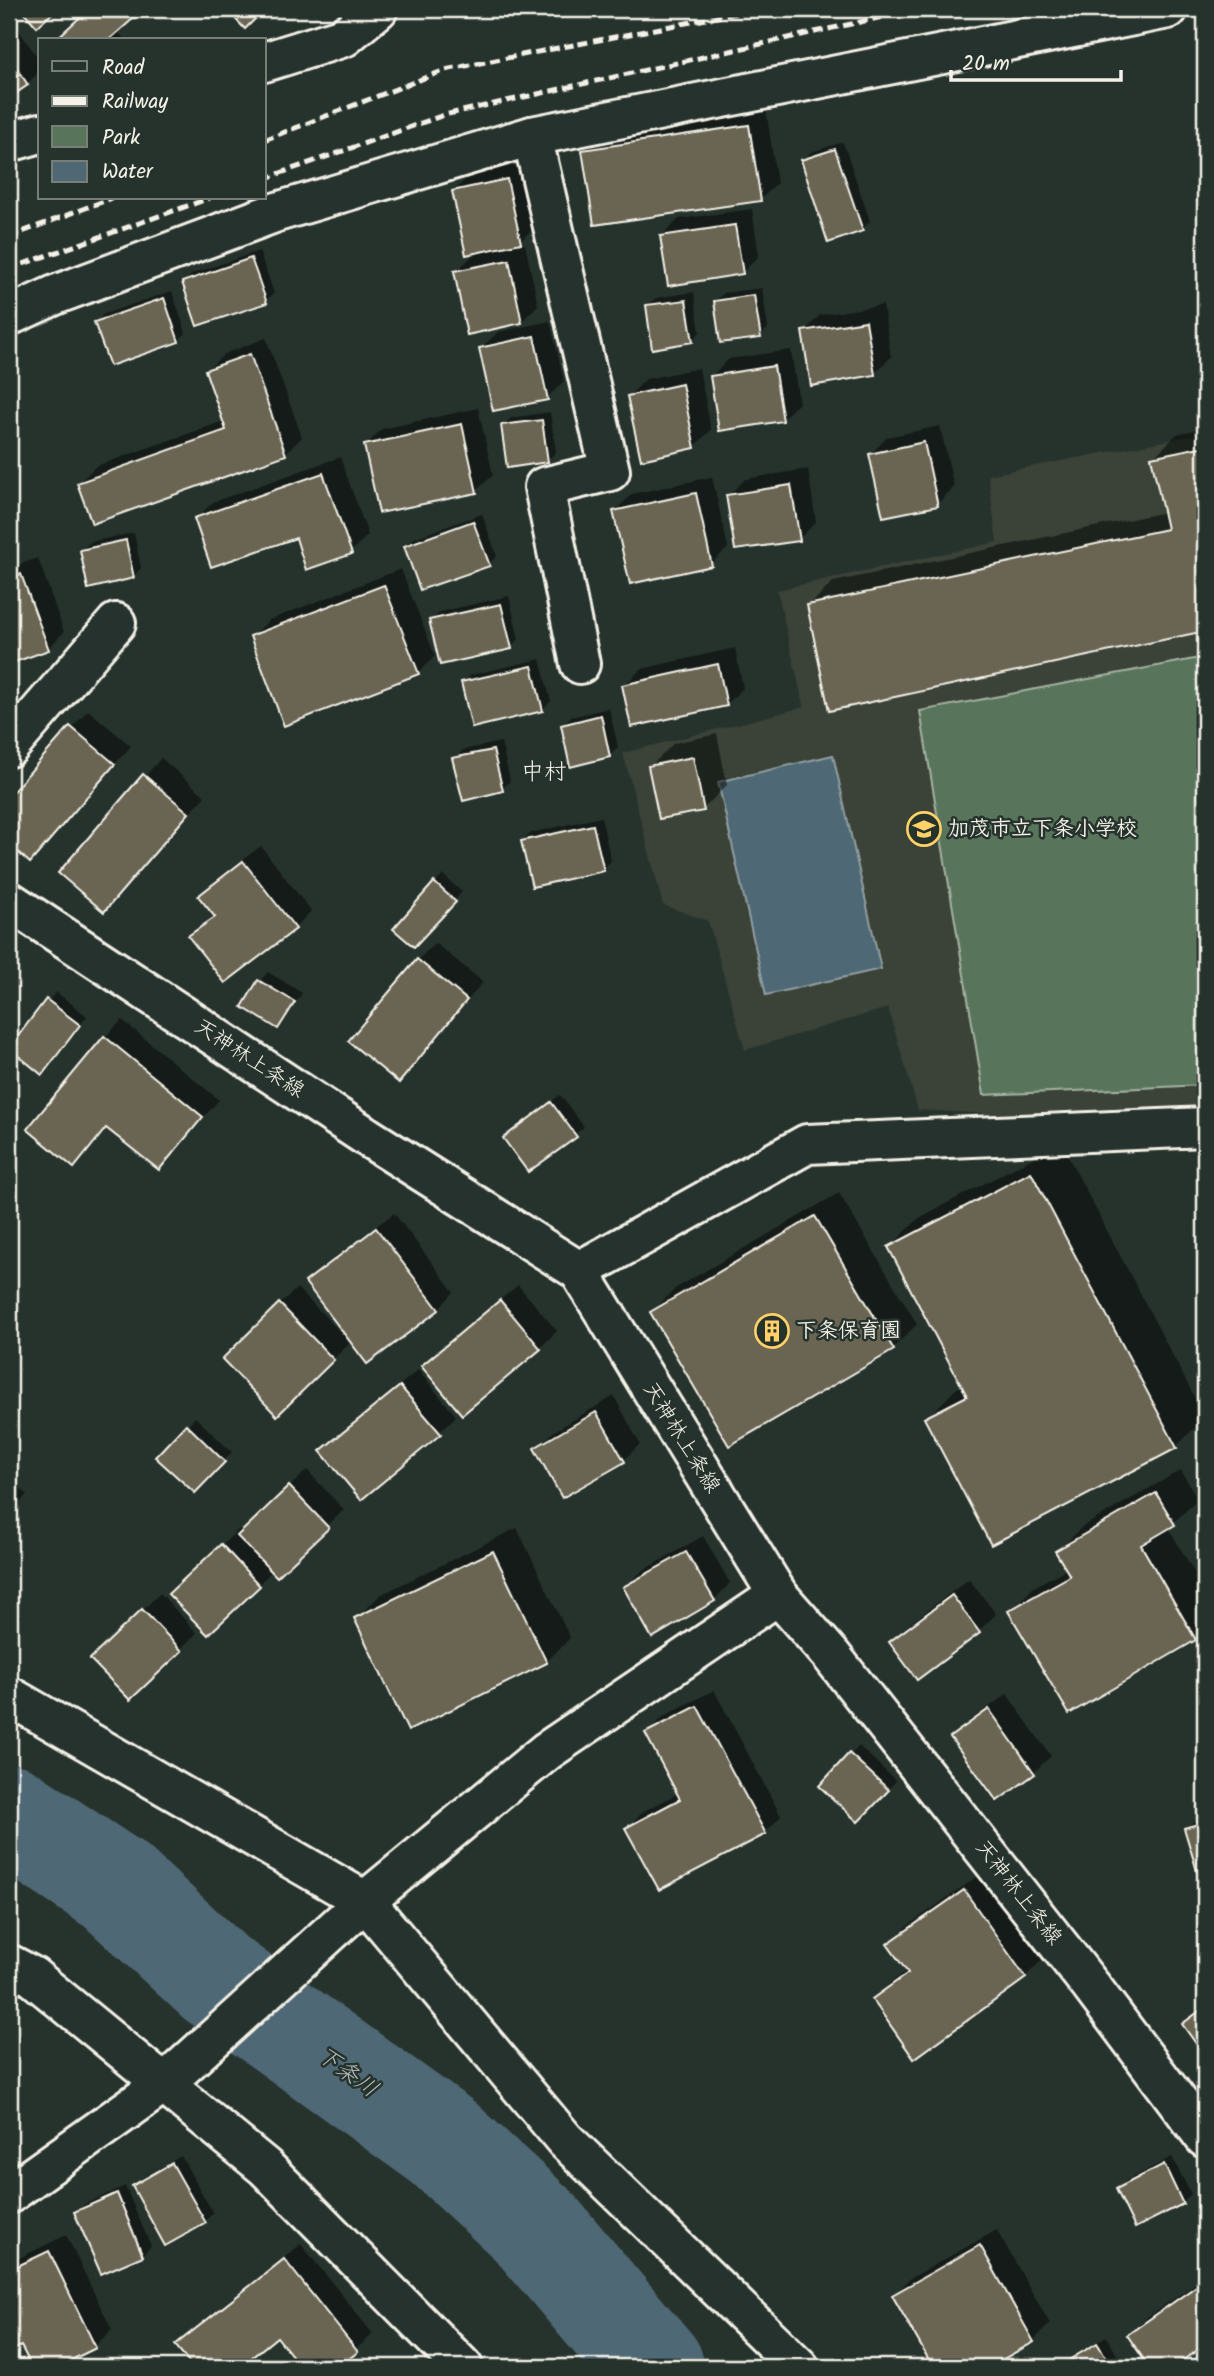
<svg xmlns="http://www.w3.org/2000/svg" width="1214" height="2376" viewBox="0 0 1214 2376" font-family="Kalam,'Klee One',sans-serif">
  <rect width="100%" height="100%" fill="#26332d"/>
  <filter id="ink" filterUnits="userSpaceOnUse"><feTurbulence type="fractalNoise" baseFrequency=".0143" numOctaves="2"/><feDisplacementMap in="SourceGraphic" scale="14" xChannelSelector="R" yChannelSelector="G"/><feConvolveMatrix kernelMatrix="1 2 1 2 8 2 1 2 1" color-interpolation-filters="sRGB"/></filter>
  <g filter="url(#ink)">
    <polygon fill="#3a4238" points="1205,433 1205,1105 993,1114 918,1110 888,1008 745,1050 708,921 663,905 623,753 804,707 777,590 997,542 988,475"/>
    <polygon fill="#58755c" stroke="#a6b3a2" stroke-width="2" points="1205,657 1205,1085 984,1095 920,711"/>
    <polygon fill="#4f6874" stroke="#919fa2" stroke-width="2" points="833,755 881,969 766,995 718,782"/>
    <g fill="#0007">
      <polygon points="90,9 141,9 117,31 125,40 56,40"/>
      <polygon points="12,20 40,61 40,71 27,84 9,96 9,23"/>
      <polygon points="766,109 777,183 760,200 584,151 601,134"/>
      <polygon points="843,142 870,221 862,229 803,161 811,152"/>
      <polygon points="524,163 537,225 515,246 525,244 538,305 521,322 456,272 477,251 454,191 471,174"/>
      <polygon points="752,209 759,256 742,273 662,236 679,219"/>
      <polygon points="259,251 274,293 266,301 184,282 192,274"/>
      <polygon points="762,288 768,328 760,336 715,301 724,293"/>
      <polygon points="172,291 186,333 178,341 96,322 104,314"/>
      <polygon points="694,292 700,332 692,341 647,306 656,298"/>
      <polygon points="883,305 891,357 874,374 804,332 820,315"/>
      <polygon points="550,321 564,381 547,398 481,348 498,332"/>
      <polygon points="266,338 302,437 285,454 79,483 96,466 224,421 207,370 224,354"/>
      <polygon points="791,350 799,403 782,419 712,376 729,359"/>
      <polygon points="699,368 711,430 694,447 629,396 646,379"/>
      <polygon points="478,408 493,475 476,491 365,446 382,429"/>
      <polygon points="550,412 556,452 547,461 503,426 511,418"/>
      <polygon points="940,426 954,487 937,504 871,454 887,437"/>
      <polygon points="1205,428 1205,629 831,709 809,606 833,582 1165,512 1153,458 1177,434"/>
      <polygon points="340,457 368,535 351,552 297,536 196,519 213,502"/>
      <polygon points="808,469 816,522 799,539 728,496 745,479"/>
      <polygon points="712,477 728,548 711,564 615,511 632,494"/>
      <polygon points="482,514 497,556 489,564 406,546 414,538"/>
      <polygon points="134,533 141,568 133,577 82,550 90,542"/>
      <polygon points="38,558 64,632 48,649 9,662 9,568"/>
      <polygon points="401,569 435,656 418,673 252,637 269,620"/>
      <polygon points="509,596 519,639 511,647 431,621 440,612"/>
      <polygon points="735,648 743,688 726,705 624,686 641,669"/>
      <polygon points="540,659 551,701 542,710 463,683 471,675"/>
      <polygon points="609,708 618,747 610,756 563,725 571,717"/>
      <polygon points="88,710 131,746 30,861 9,842 9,799"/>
      <polygon points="717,734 727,785 703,809 650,767 674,743"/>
      <polygon points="501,742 510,781 502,789 454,759 463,750"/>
      <polygon points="161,758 205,796 104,910 61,873"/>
      <polygon points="601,817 611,861 603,869 523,841 531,833"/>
      <polygon points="261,846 311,911 295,928 191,936 215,914 200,896 217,879"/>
      <polygon points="443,875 462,892 422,937 395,928"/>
      <polygon points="435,943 483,982 415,1064 399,1081 418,960"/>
      <polygon points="268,972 302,993 286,1018 278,1027 244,1006 260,981"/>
      <polygon points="56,992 87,1016 50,1064 10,1049"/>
      <polygon points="122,1020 219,1100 159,1168 108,1127 73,1165 105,1037"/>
      <polygon points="9,1062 18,1069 9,1080"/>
      <polygon points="560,1095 584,1127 529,1170 505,1138"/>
      <polygon points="1061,1143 1205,1417 1176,1447 926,1419 956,1389 963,1385 890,1247 919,1218"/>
      <polygon points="839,1193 917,1324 893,1348 652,1312 676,1288"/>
      <polygon points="394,1213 454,1292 438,1309 352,1341 277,1413 224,1359 297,1288 349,1341 351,1340 308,1282 324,1265"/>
      <polygon points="518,1285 557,1331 540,1348 423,1366 440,1349"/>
      <polygon points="418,1370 456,1416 439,1433 323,1451 340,1434"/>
      <polygon points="614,1396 640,1444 623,1461 536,1449 553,1432"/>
      <polygon points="195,1417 232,1452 195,1491 158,1457"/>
      <polygon points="307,1470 344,1510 327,1526 273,1570 208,1633 187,1578 239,1529 242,1533"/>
      <polygon points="1181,1470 1198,1500 1168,1527 1205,1591 1205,1629 1195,1639 1069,1711 1011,1611 1034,1587 1068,1568 1058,1551 1082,1527"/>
      <polygon points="9,1479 27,1494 9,1517"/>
      <polygon points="517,1528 570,1638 546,1662 356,1619 380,1595"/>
      <polygon points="703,1536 730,1583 714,1600 625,1588 642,1571"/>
      <polygon points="969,1579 996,1614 979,1631 918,1677 891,1642 908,1625"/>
      <polygon points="160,1593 197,1633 130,1698 93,1659"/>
      <polygon points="714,1690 781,1816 765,1833 627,1828 644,1811 679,1793 647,1733 664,1716"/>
      <polygon points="1007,1694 1051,1756 1034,1772 997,1799 952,1738 969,1721"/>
      <polygon points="859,1746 896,1781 858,1820 821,1786"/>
      <polygon points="1205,1811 1205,1891 1186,1829"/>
      <polygon points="981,1874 1042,1960 1025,1977 914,2056 874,1999 891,1982 908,1970 890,1944 906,1927"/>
      <polygon points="181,2156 213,2213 205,2221 134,2186 142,2178"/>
      <polygon points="1172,2157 1191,2194 1182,2203 1118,2189 1126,2181"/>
      <polygon points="125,2186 151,2246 142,2255 76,2212 85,2204"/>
      <polygon points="997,2230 1050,2324 1033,2341 986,2367 935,2367 894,2295 911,2278"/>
      <polygon points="66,2235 112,2330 95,2346 53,2367 34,2367 22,2344 9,2350 9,2263"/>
      <polygon points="301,2244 373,2334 336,2367 303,2367 277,2335 237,2367 196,2367 178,2346 194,2329"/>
      <polygon points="1205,2277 1205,2343 1170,2367 1151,2367 1129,2335 1146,2318"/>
      <polygon points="1106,2336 1124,2367 1062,2367 1070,2358"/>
    </g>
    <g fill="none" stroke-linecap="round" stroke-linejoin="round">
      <polyline stroke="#4f6874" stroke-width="102" points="9,1815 116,1886 215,1978 443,2142 533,2225 653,2367"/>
    </g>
    <g fill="#6a6553" stroke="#f4f1e8" stroke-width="2">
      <polygon points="21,9 57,9 37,27"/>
      <polygon points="89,9 144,9 109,40 55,40"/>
      <polygon points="226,9 265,9 245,29"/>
      <polygon points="9,56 28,85 9,98"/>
      <polygon points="749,125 761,201 594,225 582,150"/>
      <polygon points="835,149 863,231 828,243 801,160"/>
      <polygon points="507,179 521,243 466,255 452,191"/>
      <polygon points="735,225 743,274 668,286 660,236"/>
      <polygon points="251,258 267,303 197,326 182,282"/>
      <polygon points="509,260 522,323 467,335 454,271"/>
      <polygon points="754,295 761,338 720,343 714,301"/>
      <polygon points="164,298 179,342 110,366 94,322"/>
      <polygon points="686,300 693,342 652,349 646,305"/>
      <polygon points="866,321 875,375 811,386 802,331"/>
      <polygon points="534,336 548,400 493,411 479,348"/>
      <polygon points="250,354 286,455 92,524 77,483 226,430 205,370"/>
      <polygon points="774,366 783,421 719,431 710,376"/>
      <polygon points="682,384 695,448 641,460 627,396"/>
      <polygon points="542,420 548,462 507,468 501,425"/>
      <polygon points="462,424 477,493 379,513 364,445"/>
      <polygon points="924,442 938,506 883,517 869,454"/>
      <polygon points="1205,446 1205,631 829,711 807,605 1167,529 1151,457"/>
      <polygon points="323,473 352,554 306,570 296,538 211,567 194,518"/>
      <polygon points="791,485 800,541 735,550 726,495"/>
      <polygon points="696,493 712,566 630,584 613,511"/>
      <polygon points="473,521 490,566 420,590 404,546"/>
      <polygon points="126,540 134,578 88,589 80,550"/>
      <polygon points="21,574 49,650 9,664 9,578"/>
      <polygon points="384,585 419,674 284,726 250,636"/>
      <polygon points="501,604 512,649 440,665 429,620"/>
      <polygon points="718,664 727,706 631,727 622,685"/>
      <polygon points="532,666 543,711 472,728 461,682"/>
      <polygon points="601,715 610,757 570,767 561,725"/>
      <polygon points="70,726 115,764 30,863 9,844 9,796"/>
      <polygon points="493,750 503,791 463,801 452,758"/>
      <polygon points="693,757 704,811 659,819 648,766"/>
      <polygon points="143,774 189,813 104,912 58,873"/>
      <polygon points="593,825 604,871 532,887 521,841"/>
      <polygon points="243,861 296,929 225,983 188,936 215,917 198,896"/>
      <polygon points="434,882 456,902 414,947 393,929"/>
      <polygon points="417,959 467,1000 399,1083 348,1041"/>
      <polygon points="258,980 295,1002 278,1029 242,1007"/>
      <polygon points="46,999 80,1025 42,1075 9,1048"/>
      <polygon points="104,1036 203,1117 159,1170 106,1128 74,1168 27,1129"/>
      <polygon points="551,1102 577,1137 528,1172 503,1138"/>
      <polygon points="1031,1172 1177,1448 991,1545 924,1418 967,1396 888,1247"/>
      <polygon points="815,1216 894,1350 729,1446 650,1312"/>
      <polygon points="376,1228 439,1310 367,1364 305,1282"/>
      <polygon points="500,1300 541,1349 462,1415 421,1366"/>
      <polygon points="279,1303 334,1360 277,1416 222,1359"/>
      <polygon points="400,1386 441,1434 361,1500 320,1451"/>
      <polygon points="596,1412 625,1462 562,1498 534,1448"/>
      <polygon points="186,1424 225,1462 195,1493 155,1457"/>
      <polygon points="289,1486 329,1528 277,1577 237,1536"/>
      <polygon points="1156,1493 1175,1525 1141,1545 1196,1640 1069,1714 1008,1611 1070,1576 1055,1551"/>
      <polygon points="221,1544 260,1586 208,1635 168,1594"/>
      <polygon points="493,1551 547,1663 408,1731 354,1618"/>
      <polygon points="686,1552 715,1601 652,1638 623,1587"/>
      <polygon points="952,1595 980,1633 917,1680 889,1642"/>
      <polygon points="142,1609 182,1651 130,1700 90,1659"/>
      <polygon points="697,1706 766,1834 659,1890 625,1828 680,1799 645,1733"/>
      <polygon points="989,1709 1035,1774 997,1801 950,1737"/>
      <polygon points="849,1753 889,1790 858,1822 819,1786"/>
      <polygon points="1205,1822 1205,1894 1204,1894 1184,1828"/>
      <polygon points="964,1890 1026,1978 914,2059 872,1999 908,1973 887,1944"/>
      <polygon points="1205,2007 1205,2056 1182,2024"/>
      <polygon points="172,2163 206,2223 165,2246 132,2186"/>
      <polygon points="1164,2164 1183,2204 1135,2228 1116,2189"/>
      <polygon points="117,2193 143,2256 101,2274 74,2212"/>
      <polygon points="980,2245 1034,2342 989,2367 933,2367 892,2295"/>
      <polygon points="49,2251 96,2348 57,2367 32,2367 21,2346 9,2352 9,2270"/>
      <polygon points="284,2259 358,2352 338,2367 301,2367 277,2337 240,2367 193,2367 175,2345"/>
      <polygon points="1205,2280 1205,2345 1173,2367 1149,2367 1127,2335"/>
      <polygon points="1097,2343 1112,2367 1060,2367 1059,2366"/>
    </g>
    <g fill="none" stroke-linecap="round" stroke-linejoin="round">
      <g stroke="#f4f1e8" stroke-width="44">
        <g id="minor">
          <polyline points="264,62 344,37 378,9"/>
          <polyline points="532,136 610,471 544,487 580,664"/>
          <polyline points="9,142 40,133"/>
          <polyline points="9,316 55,295 277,212 532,136 1168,9"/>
          <polyline points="9,747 116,623"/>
          <polyline points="579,1271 807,1144 1205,1127"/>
          <polyline points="9,1696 365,1901 565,2140 799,2367"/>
          <polyline points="9,1964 32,1976 265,2167 463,2367"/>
          <polyline points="9,2194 165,2083 365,1901 547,1751 778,1595"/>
        </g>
      </g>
      <g stroke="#f4f1e8" stroke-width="44">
        <polyline id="major" points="9,901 369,1138 579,1271 778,1595 831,1655 1091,1986 1205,2138"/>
      </g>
      <use href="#minor" stroke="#26332d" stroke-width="38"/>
      <use href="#major" stroke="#26332d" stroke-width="38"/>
      <g stroke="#f4f1e8" stroke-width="5" stroke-dasharray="10 5" stroke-linecap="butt">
        <polyline points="264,140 445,70 758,9"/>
        <polyline points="264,179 444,115 918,9"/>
        <polyline points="9,237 112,198"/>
        <polyline points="9,269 210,198"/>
      </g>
    </g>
  </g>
  <defs>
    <g id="school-ring" transform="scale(1.75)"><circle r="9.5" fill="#26332d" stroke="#ffd166" stroke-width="1.5"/><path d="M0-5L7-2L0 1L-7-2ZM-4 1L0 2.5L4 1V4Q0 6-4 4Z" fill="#ffd166"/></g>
    <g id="building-ring" transform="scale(1.75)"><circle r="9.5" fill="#26332d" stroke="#ffd166" stroke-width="1.5"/><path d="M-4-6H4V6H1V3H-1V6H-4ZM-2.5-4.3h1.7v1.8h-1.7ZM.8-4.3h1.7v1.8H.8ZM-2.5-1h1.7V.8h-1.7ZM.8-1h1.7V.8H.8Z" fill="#ffd166"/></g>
  </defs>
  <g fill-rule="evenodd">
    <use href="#school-ring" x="924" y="829"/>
    <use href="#building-ring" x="772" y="1331"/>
  </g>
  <g text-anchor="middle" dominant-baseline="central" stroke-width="5" stroke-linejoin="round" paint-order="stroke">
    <g font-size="21" font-weight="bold" fill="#f4f1e8" stroke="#26332d" text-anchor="start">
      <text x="948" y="829">加茂市立下条小学校</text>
      <text x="796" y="1331">下条保育園</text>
    </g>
    <g font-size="21" fill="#f4f1e8" stroke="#26332d">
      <text transform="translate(249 1059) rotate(33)">天神林上条線</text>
      <text transform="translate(681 1438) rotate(58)">天神林上条線</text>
      <text transform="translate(1018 1893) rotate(52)">天神林上条線</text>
    </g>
    <g font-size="23" fill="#f4f1e8" stroke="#26332d">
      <text x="544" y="773">中村</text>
    </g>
    <g font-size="23" font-style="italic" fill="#b2baba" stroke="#26332d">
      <text transform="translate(347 2073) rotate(36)">下条川</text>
    </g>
  </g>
  <rect width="1214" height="2376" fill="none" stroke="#26332d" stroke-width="35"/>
  <rect x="18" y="18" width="1179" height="2341" fill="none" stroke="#f4f1e8" stroke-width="2.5" filter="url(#ink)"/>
  <rect x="38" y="38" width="228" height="161" fill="#26332d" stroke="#787f78" stroke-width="2"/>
  <rect x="52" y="61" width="35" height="10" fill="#26332d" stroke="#787f78" stroke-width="2"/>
  <text x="102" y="74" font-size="21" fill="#f4f1e8">Road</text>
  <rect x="52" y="96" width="35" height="10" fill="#f4f1e8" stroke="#787f78" stroke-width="2"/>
  <text x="102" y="108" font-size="21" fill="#f4f1e8">Railway</text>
  <rect x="52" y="126" width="35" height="21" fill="#58755c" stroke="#787f78" stroke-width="2"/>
  <text x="102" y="144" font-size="21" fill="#f4f1e8">Park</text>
  <rect x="52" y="161" width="35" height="21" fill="#4f6874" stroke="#787f78" stroke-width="2"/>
  <text x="102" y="178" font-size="21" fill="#f4f1e8">Water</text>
  <path d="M951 70v10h170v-10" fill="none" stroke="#f4f1e8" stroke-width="3.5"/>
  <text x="962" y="70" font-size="21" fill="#f4f1e8" stroke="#26332d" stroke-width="5" paint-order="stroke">20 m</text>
</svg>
